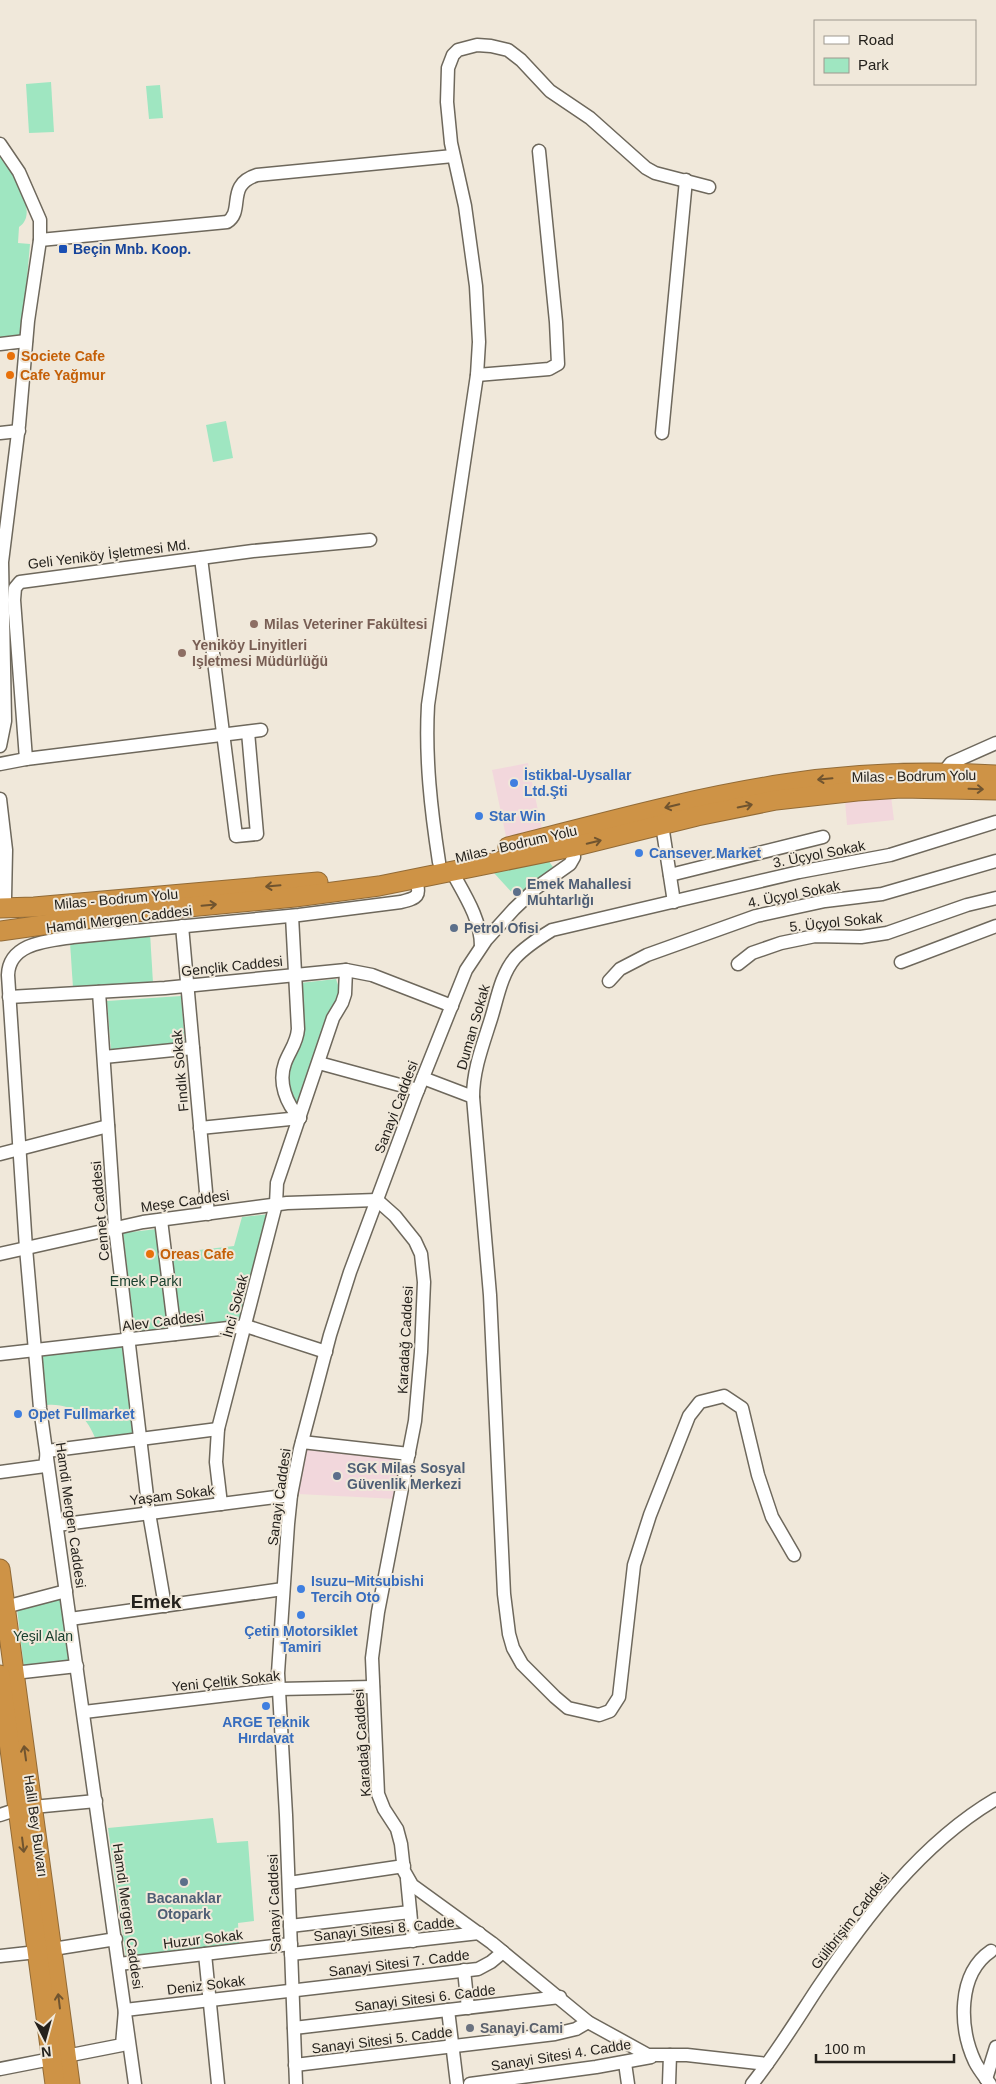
<svg xmlns="http://www.w3.org/2000/svg" width="996" height="2084" viewBox="0 0 996 2084" font-family="Arial,sans-serif">
  <rect width="100%" height="100%" fill="#f0e8da"/>
  <g fill="#f2d7dc">
    <polygon points="528,763 543,834 507,841 492,770"/>
    <polygon points="891,796 894,820 847,825 845,801"/>
    <polygon points="307,1448 404,1459 397,1499 298,1494"/>
  </g>
  <g fill="#9fe6c1">
    <polygon points="51,82 54,132 29,133 26,84"/>
    <polygon points="160,85 163,118 149,119 146,86"/>
    <path d="M0,156c10,14 41,57 19,71l-1,16 12,1 -8,92 -22,2z"/>
    <polygon points="226,421 233,458 213,462 206,425"/>
    <polygon points="548,860 553,867 516,897 494,873"/>
    <polygon points="150,933 153,983 73,988 70,942"/>
    <polygon points="336,979 340,991 298,1103 290,1101 287,1074 292,1058 300,1046 300,983"/>
    <polygon points="181,996 185,1043 111,1051 107,1001"/>
    <polygon points="270,1214 243,1319 180,1327 172,1253 234,1246 242,1217"/>
    <polygon points="157,1229 169,1328 135,1333 123,1233"/>
    <path d="M122,1347l11,88 -37,5c-9,-23 -23,-37 -49,-35l-5,-50z"/>
    <polygon points="61,1598 70,1662 24,1668 17,1609"/>
    <polygon points="213,1818 217,1843 248,1841 254,1921 238,1923 239,1944 126,1957 108,1828"/>
  </g>
  <g fill="none" stroke-linecap="round" stroke-linejoin="round">
    <g stroke="#6e685c" stroke-width="15">
      <g id="minor">
        <polyline points="0,144 19,172 40,220 40,240 28,321 19,425 2,562 5,721 0,746"/>
        <path d="M40,240l187,-18c18,-11 -2,-37 30,-47l196,-19"/>
        <polyline points="0,344 26,341"/>
        <polyline points="477,375 549,369 558,364 556,322 539,151"/>
        <polyline points="0,433 19,431"/>
        <polyline points="662,433 686,180"/>
        <polyline points="201,558 236,836 257,834 248,732"/>
        <polyline points="26,759 14,600 15,588 20,582 253,551 370,540"/>
        <polyline points="0,764 26,759 261,730"/>
        <polyline points="943,773 951,763 996,743"/>
        <polyline points="0,799 6,850 5,898"/>
        <polyline points="662,825 674,902"/>
        <path d="M439,862c-8,-52 -14,-104 -11,-157l49,-330 2,-33 -3,-56 -11,-80 -14,-63 -4,-41 1,-34 5,-13 5,-5 19,-5 14,1 17,4 13,10 29,31 40,27 56,50 9,5 54,14"/>
        <path d="M451,870c13,24 30,49 30,76"/>
        <polyline points="670,875 823,837"/>
        <path d="M292,916l6,113c-1,14 -8,21 -13,34 -7,19 1,41 15,55"/>
        <polyline points="182,926 208,1214"/>
        <polyline points="901,962 996,926"/>
        <polyline points="738,964 752,953 781,943 815,936 861,937 887,933 967,905 996,898"/>
        <polyline points="609,981 620,969 647,955 756,916 825,901 882,894 996,861"/>
        <polyline points="99,992 115,1227 149,1513 165,1606"/>
        <polyline points="9,997 165,988 346,970 372,975 452,1006"/>
        <polyline points="104,1057 193,1048"/>
        <polyline points="319,1063 418,1090"/>
        <polyline points="423,1078 473,1097"/>
        <polyline points="200,1128 300,1118"/>
        <polyline points="0,1154 108,1126"/>
        <polyline points="161,1220 175,1334"/>
        <polyline points="0,1254 143,1222 287,1203 377,1200 395,1216 415,1241 421,1254 424,1282 421,1352 415,1421 378,1612 372,1658 378,1794 384,1809 397,1829 401,1844 404,1871 412,1885 492,1943 588,2022 648,2055 687,2055 767,2064"/>
        <polyline points="0,1354 246,1326 326,1352"/>
        <polyline points="302,1442 409,1454"/>
        <polyline points="0,1472 45,1466 47,1451 218,1429"/>
        <polyline points="221,1504 216,1462 218,1429 276,1204 277,1183 333,1018 342,1003 345,994 346,970"/>
        <polyline points="57,1525 291,1495"/>
        <path d="M794,1555l-22,-38 -14,-42 -16,-67 -18,-12 -24,6 -11,14 -39,99 -16,50 -15,132 -9,14 -11,4 -31,-7 -13,-11 -33,-33 -9,-16 -4,-14 -5,-40 -14,-299 -17,-198c0,-26 9,-50 17,-75 7,-21 10,-46 25,-64 10,-11 24,-20 37,-28l247,-58 91,-17 106,-33"/>
        <polyline points="5,1607 66,1591"/>
        <polyline points="70,1619 283,1589"/>
        <polyline points="14,1673 77,1666"/>
        <polyline points="84,1712 279,1689 373,1687"/>
        <polyline points="33,1807 96,1801"/>
        <polyline points="0,1815 18,1809"/>
        <polyline points="407,1879 413,1941"/>
        <polyline points="289,1883 404,1866"/>
        <polyline points="290,1926 410,1912"/>
        <polyline points="53,1949 116,1939"/>
        <polyline points="205,1954 218,2084"/>
        <polyline points="291,1954 479,1933"/>
        <polyline points="0,1956 37,1952"/>
        <polyline points="119,1964 291,1944"/>
        <polyline points="464,1970 468,2008"/>
        <polyline points="448,2010 457,2084"/>
        <polyline points="294,2028 560,1997"/>
        <polyline points="66,2056 122,2045 125,2010 478,1969 491,1962 503,1952"/>
        <polyline points="625,2063 628,2084"/>
        <polyline points="295,2065 555,2034 576,2029 588,2022"/>
        <polyline points="0,2069 51,2059"/>
        <polyline points="986,2079 996,2047"/>
        <path d="M135,2084l-95,-676 -14,-160 -18,-273c1,-32 39,-34 65,-38l226,-22 102,-13c16,-4 21,-6 14,-23"/>
        <polyline points="296,2084 286,1815 278,1673 288,1524 291,1495 300,1449 330,1335 350,1272 416,1095 466,970 486,940 514,909 536,888 570,864 574,857 572,847"/>
        <polyline points="470,2084 596,2067 651,2057"/>
        <polyline points="669,2084 670,2055"/>
        <path d="M752,2084c24,-30 44,-63 65,-95 48,-71 104,-146 179,-190"/>
        <path d="M990,2084c-5,-7 -11,-14 -15,-22 -16,-34 -18,-88 16,-111"/>
      </g>
    </g>
    <g stroke="#926b37" stroke-width="21">
      <g id="highway">
        <path d="M508,847c91,-23 183,-49 276,-63 70,-11 142,-13 212,-9"/>
        <polyline points="0,908 34,907 318,882"/>
        <polyline points="0,931 135,912 295,897 379,886 572,847 697,816 776,800 857,791 901,788 996,790"/>
        <polyline points="0,1569 70,2084"/>
        <polyline points="0,1675 55,2084"/>
      </g>
    </g>
    <use href="#minor" stroke="#fff" stroke-width="12"/>
    <use href="#highway" stroke="#ce9346" stroke-width="19"/>
  </g>
  <defs><path id="oneway-shaft" d="M-6 0H5M1.5-3L5.5 0L1.5 3" fill="none" stroke-width="1.6" stroke-linecap="round" stroke-linejoin="round" transform="scale(1.25)"/></defs>
  <g stroke="#70542f">
    <use href="#oneway-shaft" transform="translate(825 779) rotate(175)"/>
    <use href="#oneway-shaft" transform="translate(976 789) rotate(2)"/>
    <use href="#oneway-shaft" transform="translate(672 806) rotate(166)"/>
    <use href="#oneway-shaft" transform="translate(745 806) rotate(-11)"/>
    <use href="#oneway-shaft" transform="translate(594 842) rotate(-14)"/>
    <use href="#oneway-shaft" transform="translate(273 886) rotate(175)"/>
    <use href="#oneway-shaft" transform="translate(209 905) rotate(-5)"/>
    <use href="#oneway-shaft" transform="translate(25 1753) rotate(-98)"/>
    <use href="#oneway-shaft" transform="translate(23 1845) rotate(83)"/>
    <use href="#oneway-shaft" transform="translate(59 2001) rotate(-97)"/>
  </g>
  <rect fill="#1a4fb4" stroke="#f0e8da" stroke-width="2" x="58" y="244" width="10" height="10" rx="2.5"/>
  <g fill="#e8710a" stroke="#f0e8da" stroke-width="2">
    <circle cx="11" cy="356" r="5"/>
    <circle cx="10" cy="375" r="5"/>
    <circle cx="150" cy="1254" r="5"/>
  </g>
  <g fill="#8d6e63" stroke="#f0e8da" stroke-width="2">
    <circle cx="254" cy="624" r="5"/>
    <circle cx="182" cy="653" r="5"/>
  </g>
  <g fill="#3f7fe0" stroke="#f0e8da" stroke-width="2">
    <circle cx="514" cy="783" r="5"/>
    <circle cx="479" cy="816" r="5"/>
    <circle cx="639" cy="853" r="5"/>
    <circle cx="18" cy="1414" r="5"/>
    <circle cx="301" cy="1589" r="5"/>
    <circle cx="301" cy="1615" r="5"/>
    <circle cx="266" cy="1706" r="5"/>
  </g>
  <g fill="#5c6f8a" stroke="#f0e8da" stroke-width="2">
    <circle cx="517" cy="892" r="5"/>
    <circle cx="454" cy="928" r="5"/>
    <circle cx="337" cy="1476" r="5"/>
    <circle cx="184" cy="1882" r="5"/>
  </g>
  <circle fill="#6b7280" stroke="#f0e8da" stroke-width="2" cx="470" cy="2028" r="5"/>
  <g text-anchor="middle" dominant-baseline="central" stroke-width="4" stroke-linejoin="round" paint-order="stroke">
    <g font-size="14" font-weight="bold" fill="#164399" stroke="#f0e8da" text-anchor="start">
      <text x="73" y="249">Beçin Mnb. Koop.</text>
    </g>
    <g font-size="14" font-weight="bold" fill="#c56008" stroke="#f0e8da" text-anchor="start">
      <text x="21" y="356">Societe Cafe</text>
      <text x="20" y="375">Cafe Yağmur</text>
      <text x="160" y="1254">Oreas Cafe</text>
    </g>
    <g font-size="14" fill="#24211c" stroke="#f0e8da">
      <text transform="translate(109 554) rotate(-7)">Geli Yeniköy İşletmesi Md.</text>
      <text transform="translate(914 776) rotate(-1)">Milas - Bodrum Yolu</text>
      <text transform="translate(516 844) rotate(-13)">Milas - Bodrum Yolu</text>
      <text transform="translate(819 854) rotate(-11)">3. Üçyol Sokak</text>
      <text transform="translate(794 894) rotate(-11)">4. Üçyol Sokak</text>
      <text transform="translate(116 899) rotate(-5)">Milas - Bodrum Yolu</text>
      <text transform="translate(119 919) rotate(-7)">Hamdi Mergen Caddesi</text>
      <text transform="translate(836 922) rotate(-6)">5. Üçyol Sokak</text>
      <text transform="translate(232 966) rotate(-6)">Gençlik Caddesi</text>
      <text transform="translate(473 1027) rotate(-74)">Duman Sokak</text>
      <text transform="translate(180 1071) rotate(-95)">Fındık Sokak</text>
      <text transform="translate(396 1107) rotate(-69)">Sanayi Caddesi</text>
      <text transform="translate(185 1201) rotate(-8)">Meşe Caddesi</text>
      <text transform="translate(100 1211) rotate(-95)">Cennet Caddesi</text>
      <text transform="translate(235 1306) rotate(-75)">İnci Sokak</text>
      <text transform="translate(163 1321) rotate(-7)">Alev Caddesi</text>
      <text transform="translate(405 1340) rotate(-87)">Karadağ Caddesi</text>
      <text transform="translate(172 1495) rotate(-7)">Yaşam Sokak</text>
      <text transform="translate(279 1497) rotate(-82)">Sanayi Caddesi</text>
      <text transform="translate(71 1515) rotate(82)">Hamdi Mergen Caddesi</text>
      <text transform="translate(226 1681) rotate(-6)">Yeni Çeltik Sokak</text>
      <text transform="translate(362 1743) rotate(-94)">Karadağ Caddesi</text>
      <text transform="translate(36 1826) rotate(82)">Halil Bey Bulvarı</text>
      <text transform="translate(274 1903) rotate(-92)">Sanayi Caddesi</text>
      <text transform="translate(128 1916) rotate(82)">Hamdi Mergen Caddesi</text>
      <text transform="translate(850 1921) rotate(-52)">Gülibrişim Caddesi</text>
      <text transform="translate(384 1929) rotate(-6)">Sanayi Sitesi 8. Cadde</text>
      <text transform="translate(203 1939) rotate(-7)">Huzur Sokak</text>
      <text transform="translate(399 1963) rotate(-7)">Sanayi Sitesi 7. Cadde</text>
      <text transform="translate(206 1985) rotate(-7)">Deniz Sokak</text>
      <text transform="translate(425 1998) rotate(-7)">Sanayi Sitesi 6. Cadde</text>
      <text transform="translate(382 2040) rotate(-7)">Sanayi Sitesi 5. Cadde</text>
      <text transform="translate(561 2055) rotate(-9)">Sanayi Sitesi 4. Cadde</text>
    </g>
    <g font-size="14" font-weight="bold" fill="#785e54" stroke="#f0e8da" text-anchor="start">
      <text x="264" y="624">Milas Veteriner Fakültesi</text>
      <text x="192" y="645">Yeniköy Linyitleri<tspan x="192" dy="16">Işletmesi Müdürlüğü</tspan></text>
    </g>
    <g font-size="14" font-weight="bold" fill="#366cbe" stroke="#f0e8da" text-anchor="start">
      <text x="524" y="775">İstikbal-Uysallar<tspan x="524" dy="16">Ltd.Şti</tspan></text>
      <text x="489" y="816">Star Win</text>
      <text x="649" y="853">Cansever Market</text>
      <text x="28" y="1414">Opet Fullmarket</text>
      <text x="311" y="1581">Isuzu–Mitsubishi<tspan x="311" dy="16">Tercih Oto</tspan></text>
      <text x="301" y="1631" text-anchor="middle">Çetin Motorsiklet<tspan x="301" dy="16">Tamiri</tspan></text>
      <text x="266" y="1722" text-anchor="middle">ARGE Teknik<tspan x="266" dy="16">Hırdavat</tspan></text>
    </g>
    <g font-size="14" font-weight="bold" fill="#4e5e75" stroke="#f0e8da" text-anchor="start">
      <text x="527" y="884">Emek Mahallesi<tspan x="527" dy="16">Muhtarlığı</tspan></text>
      <text x="464" y="928">Petrol Ofisi</text>
      <text x="347" y="1468">SGK Milas Sosyal<tspan x="347" dy="16">Güvenlik Merkezi</tspan></text>
      <text x="184" y="1898" text-anchor="middle">Bacanaklar<tspan x="184" dy="16">Otopark</tspan></text>
    </g>
    <g font-size="14" fill="#1a402e" stroke="#f0e8da">
      <text x="146" y="1281">Emek Parkı</text>
      <text x="43" y="1636">Yeşil Alan</text>
    </g>
    <g font-size="14" font-weight="bold" fill="#5b616d" stroke="#f0e8da" text-anchor="start">
      <text x="480" y="2028">Sanayi Cami</text>
    </g>
    <g font-size="19" font-weight="bold" fill="#24211c" stroke="#f0e8da">
      <text x="156" y="1601">Emek</text>
    </g>
  </g>
  <rect x="814" y="20" width="162" height="65" fill="#f0e8da" stroke="#9e988e"/>
  <rect x="824" y="36" width="25" height="8" fill="#ffffff" stroke="#9e988e"/>
  <text x="858" y="45" font-size="15" fill="#24211c">Road</text>
  <rect x="824" y="58" width="25" height="15" fill="#9fe6c1" stroke="#9e988e"/>
  <text x="858" y="70" font-size="15" fill="#24211c">Park</text>
  <g transform="translate(45 2039) rotate(174)" stroke="#f0e8da" stroke-width="4" paint-order="stroke">
  <path d="M0-4L9 19L0 12L-9 19Z" fill="#24211c"/>
  <text y="-8" font-size="14" font-weight="bold" text-anchor="middle" fill="#24211c">N</text>
  </g>
  <path d="M816 2054v8h138v-8" fill="none" stroke="#24211c" stroke-width="2.5"/>
  <text x="824" y="2054" font-size="15" fill="#24211c" stroke="#f0e8da" stroke-width="4" paint-order="stroke">100 m</text>
</svg>
